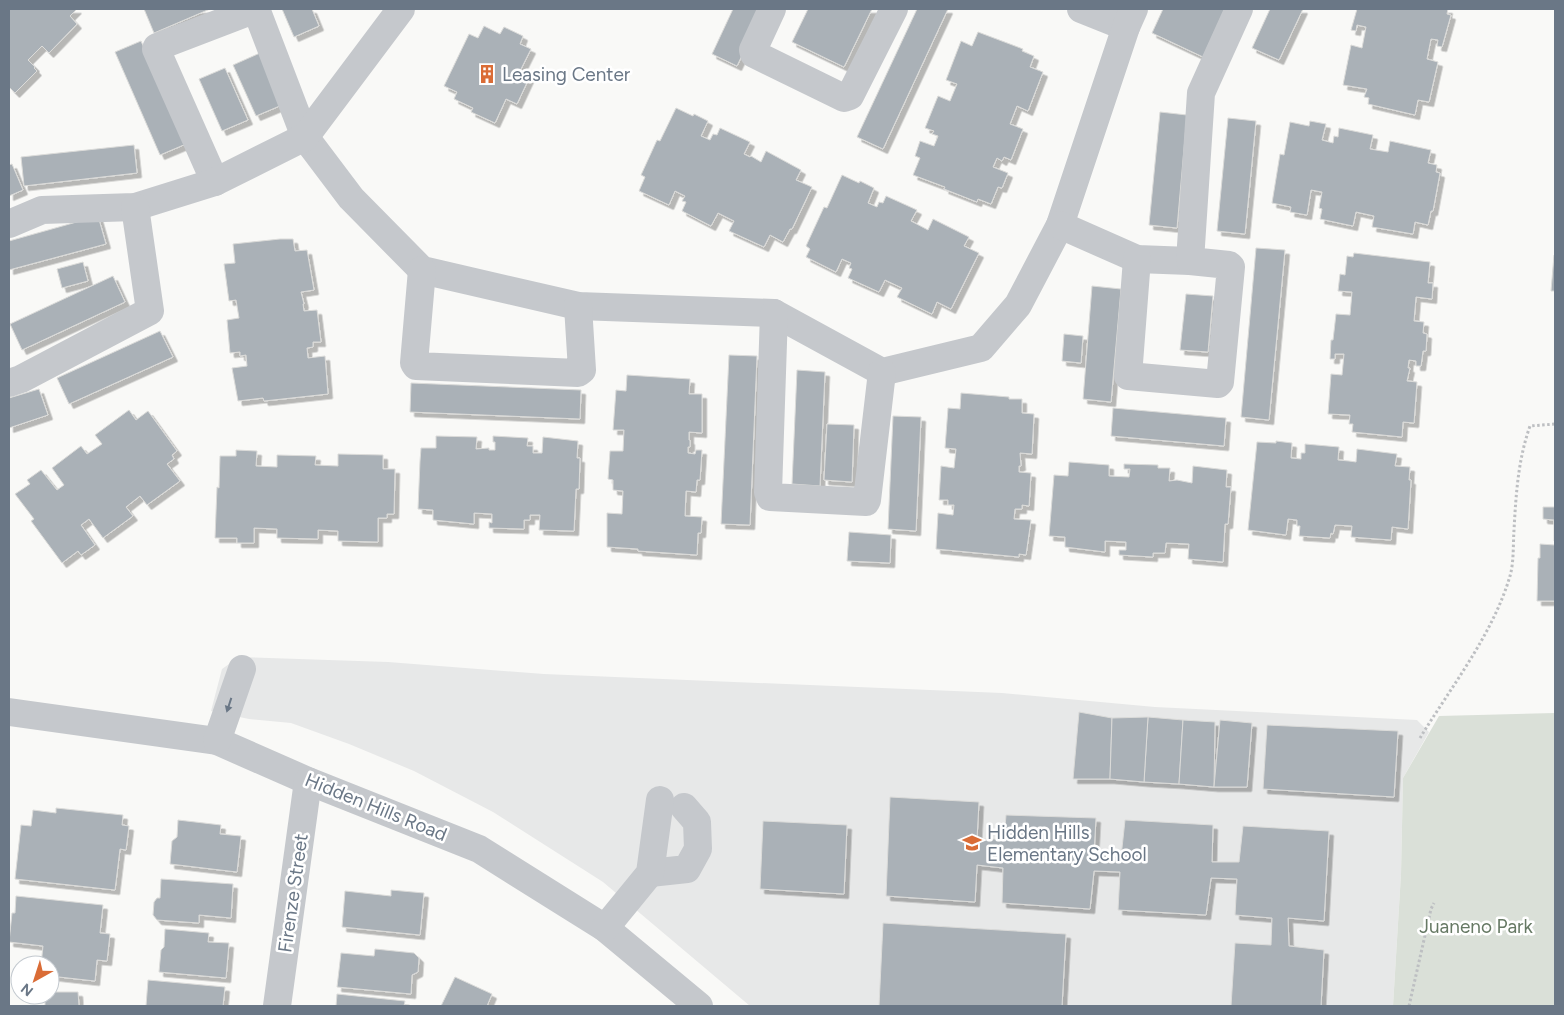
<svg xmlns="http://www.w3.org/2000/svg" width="1564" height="1015" viewBox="0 0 1564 1015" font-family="Figtree,sans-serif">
  <defs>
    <filter id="shadow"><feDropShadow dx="4.5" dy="4.5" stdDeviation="0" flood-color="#0004"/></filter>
  </defs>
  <rect width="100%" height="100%" fill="#f9f9f7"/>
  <polygon fill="#e7e8e8" points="239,657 388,662 544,674 1002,693 1155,707 1417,720 1429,732 1403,778 1401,874 1393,1006 750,1006 603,882 493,812 414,771 349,744 291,723 249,719 211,711 222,669"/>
  <polygon fill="#dae0d8" points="1555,713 1555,1006 1393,1006 1401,874 1403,778 1439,716"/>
  <g fill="#aab1b7" stroke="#dbdbd9" filter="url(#shadow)">
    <polygon points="9,9 77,9 70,16 77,24 49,53 42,46 28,60 35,67 34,68 37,71 15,93 9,87"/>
    <polygon points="144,9 210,9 154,33"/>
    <polygon points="282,9 312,9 319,26 294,37"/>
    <polygon points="733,9 764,9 737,66 712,54"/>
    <polygon points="808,9 872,9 844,67 792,42"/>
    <polygon points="917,9 948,9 883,149 857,137"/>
    <polygon points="1163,9 1225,9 1203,57 1152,33"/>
    <polygon points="1270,9 1303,9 1279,60 1252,48"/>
    <polygon points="1357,9 1448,9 1447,14 1451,15 1442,47 1437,46 1438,40 1431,39 1427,59 1438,62 1429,102 1418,100 1415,115 1368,104 1369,98 1364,97 1367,89 1343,85 1351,45 1362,48 1366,27 1357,25 1356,31 1351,30"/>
    <polygon points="484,26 500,34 504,27 523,36 520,44 531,49 520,71 530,76 517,104 506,99 495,123 471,112 473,108 454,99 457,92 444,86 469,34 478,38"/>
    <polygon points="978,32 1023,49 1022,51 1034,56 1030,67 1043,72 1028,111 1017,106 1010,124 1023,129 1011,160 1004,157 1002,161 997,158 993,167 1008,173 1002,188 998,187 991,204 978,199 977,202 944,189 945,187 913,175 920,158 915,156 920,141 934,146 938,136 932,134 934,131 925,128 938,96 950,101 957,84 946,80 961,41 972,46"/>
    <polygon points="141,41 186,144 160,155 115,52"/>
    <polygon points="260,53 282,105 256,116 233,65"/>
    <polygon points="225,68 248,120 222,131 199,79"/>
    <polygon points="676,108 693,116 694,114 708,121 701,136 710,140 713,134 717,135 720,128 750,142 744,154 750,157 751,156 761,162 766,151 801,170 796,180 812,187 792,229 790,229 783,242 770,235 764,247 729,231 734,221 718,213 711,226 682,211 686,202 682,201 685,196 675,191 669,205 639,191 645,177 641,175 657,140 660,141"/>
    <polygon points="1160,112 1187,115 1177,228 1149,225"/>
    <polygon points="1228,118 1256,121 1245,234 1217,231"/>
    <polygon points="1310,121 1326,124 1322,140 1333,143 1334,136 1338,137 1339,128 1373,135 1370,149 1388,152 1390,141 1431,150 1428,163 1437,165 1436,172 1440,173 1433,211 1431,211 1428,225 1415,222 1413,234 1372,227 1374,216 1356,212 1353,226 1320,219 1322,209 1319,208 1322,192 1311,190 1307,215 1290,212 1291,207 1272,203 1280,154 1284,155 1290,122 1309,126"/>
    <polygon points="134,145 137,173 24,186 21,157"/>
    <polygon points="12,164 23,190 9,196 9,165"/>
    <polygon points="842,175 859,183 860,181 874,188 868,203 877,207 879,202 883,203 886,196 917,210 911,221 928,230 933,219 969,237 964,246 979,253 951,309 937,302 932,314 897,297 902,288 885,280 879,292 848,278 852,269 849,268 851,263 842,259 836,272 806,257 810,249 806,246 824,207 827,208"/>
    <polygon points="98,216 106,244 9,270 9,241"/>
    <polygon points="280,239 293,239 295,251 307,250 314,290 301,292 304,304 303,304 304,311 317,310 321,342 313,342 313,347 307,348 308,358 325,356 328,394 264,401 263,398 238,401 232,368 247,366 246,355 240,356 240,352 230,353 227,320 239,318 236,300 229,301 224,264 235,263 233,244"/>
    <polygon points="1256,248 1285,250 1269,420 1241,417"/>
    <polygon points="1354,253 1430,262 1428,283 1433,283 1432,299 1416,297 1414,321 1424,322 1423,333 1427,334 1426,351 1423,351 1421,366 1416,366 1416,361 1409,360 1408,368 1410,368 1407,381 1417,382 1414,423 1403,422 1402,437 1352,432 1353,424 1349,424 1350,415 1328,414 1331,374 1342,375 1344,354 1335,354 1335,359 1330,359 1331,340 1333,340 1336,314 1350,315 1352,292 1338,291 1340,274 1345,275 1347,256 1353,257"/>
    <polygon points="1554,255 1555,255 1555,291 1551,291"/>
    <polygon points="83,262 88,281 62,288 57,269"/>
    <polygon points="113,276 125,302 22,350 10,324"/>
    <polygon points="1092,286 1121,289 1111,402 1083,399"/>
    <polygon points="1186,294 1213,296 1208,352 1180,350"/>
    <polygon points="160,331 173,357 69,404 57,378"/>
    <polygon points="1064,334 1083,336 1081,363 1062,361"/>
    <polygon points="729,355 757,356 750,525 721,524"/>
    <polygon points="797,370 825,372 820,486 792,484"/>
    <polygon points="627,375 690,379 689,394 702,394 702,433 689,432 689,440 690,440 690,447 688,447 688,453 695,454 696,450 702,450 700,480 697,480 696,492 686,491 685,516 702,517 701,533 698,533 697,555 638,551 638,549 607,547 607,513 622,514 623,491 613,490 613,480 608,479 610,451 623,451 624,430 613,430 616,390 626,391"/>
    <polygon points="411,383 581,390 580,419 410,412"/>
    <polygon points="39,389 48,415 9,428 9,398"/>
    <polygon points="961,393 1009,397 1009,399 1022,399 1022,413 1034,414 1032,454 1020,453 1021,466 1019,466 1019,472 1031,473 1029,506 1022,505 1022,509 1015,509 1014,519 1031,520 1026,555 1019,554 1019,557 936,549 938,513 953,515 954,505 948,505 948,500 939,500 941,466 954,468 956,449 945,448 948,408 960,409"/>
    <polygon points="1113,408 1226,418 1224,446 1111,436"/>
    <polygon points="129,410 136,420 148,411 177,451 172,455 174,459 167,464 180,481 147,505 140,496 126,507 133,516 103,538 89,519 81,525 95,545 81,555 78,551 62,563 31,521 34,519 15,494 30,484 27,480 41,470 57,490 64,485 52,468 81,446 87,454 102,444 95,435"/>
    <polygon points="893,416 921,417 916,531 888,529"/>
    <polygon points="827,424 854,425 852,482 824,480"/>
    <polygon points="436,436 477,437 476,449 489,448 489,450 495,450 495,442 493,442 493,436 528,438 527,446 533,446 533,453 542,453 543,437 578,441 577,458 580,458 579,489 576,489 574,531 539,530 540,515 530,515 530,520 524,520 524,529 489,528 489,522 492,523 492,514 474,513 474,524 433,520 433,510 418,509 420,461 421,448 436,448"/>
    <polygon points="1276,441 1292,443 1291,458 1301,459 1301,453 1305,453 1305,444 1339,447 1338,460 1349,461 1356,462 1357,449 1397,454 1395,466 1410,467 1409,480 1411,480 1408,529 1392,527 1391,540 1351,537 1352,526 1335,525 1333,534 1331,533 1330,538 1299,536 1300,526 1297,526 1297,520 1288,519 1286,535 1248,530 1257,442 1276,443"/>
    <polygon points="236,450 257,451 256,466 277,467 277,455 316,456 315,465 338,466 338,454 383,455 383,469 395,469 394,514 387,514 387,518 378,518 378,542 338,541 338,531 318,530 318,539 277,538 277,529 254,528 254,543 237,543 237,538 215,538 217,487 219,488 220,456 236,456"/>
    <polygon points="1069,462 1109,465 1109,476 1129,477 1130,469 1124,469 1124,464 1158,465 1158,468 1170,468 1169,481 1177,480 1192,483 1193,466 1227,470 1226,487 1231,487 1228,524 1225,524 1223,562 1188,559 1189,544 1166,543 1165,553 1153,553 1153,557 1119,555 1119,550 1126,550 1126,542 1105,541 1105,552 1065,547 1065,537 1049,536 1054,475 1068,476"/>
    <polygon points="1543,507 1555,507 1555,541 1554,541 1554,520 1543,519"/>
    <polygon points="849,532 891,535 890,563 847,561"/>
    <polygon points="1540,544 1555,545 1555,601 1537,601 1538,558 1540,558"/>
    <polygon points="1079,712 1112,718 1110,779 1073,779"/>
    <polygon points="1148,717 1183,720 1179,784 1144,782"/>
    <polygon points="1148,717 1144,782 1110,779 1112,718"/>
    <polygon points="1183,720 1215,722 1214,787 1179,784"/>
    <polygon points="1220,720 1252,723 1247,787 1214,787"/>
    <polygon points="1267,725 1398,731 1394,797 1263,789"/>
    <polygon points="890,797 979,802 977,839 1004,839 1006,815 1096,818 1094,854 1121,857 1125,820 1213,825 1212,862 1239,862 1243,826 1329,831 1324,921 1288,918 1289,946 1324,950 1321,1006 1231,1006 1235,943 1271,945 1272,918 1235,915 1237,879 1211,878 1206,915 1118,910 1120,872 1094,871 1090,909 1002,903 1003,868 977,865 975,902 886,896"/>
    <polygon points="56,808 123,815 122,825 129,826 126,850 120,849 115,890 15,879 21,825 31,826 33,810 56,813"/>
    <polygon points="178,820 221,825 220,834 241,836 237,872 170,864 172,841 177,837"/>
    <polygon points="763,821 847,825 844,894 760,889"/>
    <polygon points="161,879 233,884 231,918 199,915 199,923 157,920 153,915 154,902 157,898 160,898"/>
    <polygon points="391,890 424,893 420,935 342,927 345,891 391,896"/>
    <polygon points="16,896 103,905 100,933 110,934 107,961 97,960 95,981 50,976 50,965 41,965 43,946 9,942 12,913 15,913"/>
    <polygon points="883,923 1066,934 1062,1006 879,1006"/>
    <polygon points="165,929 209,933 208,942 229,943 226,978 159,972 161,950 164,947"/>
    <polygon points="375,949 414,953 419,958 418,972 412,975 411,994 337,987 341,953 374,956"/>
    <polygon points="455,977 492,994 487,1006 441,1006"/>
    <polygon points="148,980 225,987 223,1006 146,1006"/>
    <polygon points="50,992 78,992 79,1006 45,1006 45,997 50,995"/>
    <polygon points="337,994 405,1001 404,1006 336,1006"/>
  </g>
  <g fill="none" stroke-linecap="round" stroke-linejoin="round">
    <g stroke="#bdbfc2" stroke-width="3" stroke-dasharray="2.5 2.5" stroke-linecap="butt">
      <path d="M1420,738c31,-51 73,-104 90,-162 4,-14 3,-31 4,-46 2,-36 4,-70 16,-104l25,-2"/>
      <polyline points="1409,1006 1431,909 1434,903"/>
    </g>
    <g stroke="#c5c8cc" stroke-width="28">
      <polyline points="772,9 753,50 754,54 844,98 850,96 894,9"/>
      <polyline points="1081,9 1126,27"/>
      <polyline points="215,182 156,49 157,47 251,11 258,14 305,137 351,198 422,270 578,306 774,313 882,372 981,348 1018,305 1060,225 1126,27 1134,9"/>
      <polyline points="9,224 42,210 135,207 215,182 305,137 401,9"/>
      <polyline points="1060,225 1137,259 1190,261"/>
      <polyline points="1137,259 1128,376 1218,384 1220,382 1231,267 1229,265 1190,261 1201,93 1239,9"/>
      <polyline points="422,270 414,363 416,366 578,373 582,370 578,306"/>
      <polyline points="774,313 768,492 770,497 866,502 867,500 882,372"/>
      <polyline points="9,383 21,379 150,311 135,207"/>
      <polyline points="9,712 217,741 308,781 479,849 605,928 699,1006"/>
      <polyline points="217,741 242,669"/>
      <polyline points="650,873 687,869 698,849 697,822 684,807"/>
      <polyline points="605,928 650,873 660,800"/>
      <polyline points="277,1006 308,781"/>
    </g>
  </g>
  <defs><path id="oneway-solid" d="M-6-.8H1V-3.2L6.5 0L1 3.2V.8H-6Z" transform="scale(1.25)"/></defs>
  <use fill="#6a7786" href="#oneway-solid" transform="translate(229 705) rotate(108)"/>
  <defs>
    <g id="building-bare" transform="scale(1.5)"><path d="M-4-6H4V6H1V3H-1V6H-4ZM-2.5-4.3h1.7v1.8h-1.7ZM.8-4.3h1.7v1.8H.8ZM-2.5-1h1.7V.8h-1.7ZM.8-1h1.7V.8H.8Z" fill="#da6c36" stroke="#fff" stroke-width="2.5" paint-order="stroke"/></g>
    <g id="school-bare" transform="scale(1.5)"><path d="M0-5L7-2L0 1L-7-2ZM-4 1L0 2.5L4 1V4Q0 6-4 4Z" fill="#da6c36" stroke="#fff" stroke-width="2.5" paint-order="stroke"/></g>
  </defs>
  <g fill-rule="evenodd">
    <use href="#building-bare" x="487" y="74"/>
    <use href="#school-bare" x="972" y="843"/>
  </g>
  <g text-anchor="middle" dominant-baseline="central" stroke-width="5" stroke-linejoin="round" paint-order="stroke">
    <g font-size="19" fill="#6a7786" stroke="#fff" text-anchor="start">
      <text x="502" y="74">Leasing Center</text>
      <text x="987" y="832">Hidden Hills<tspan x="987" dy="22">Elementary School</tspan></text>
    </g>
    <g font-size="19" fill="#6a7786" stroke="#fff">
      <text transform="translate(376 807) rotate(22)">Hidden Hills Road</text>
      <text transform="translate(293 893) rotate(-82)">Firenze Street</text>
    </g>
    <g font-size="19" fill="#667964" stroke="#fff">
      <text x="1476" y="926">Juaneno Park</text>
    </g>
  </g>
  <rect width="1564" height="1015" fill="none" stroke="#6a7786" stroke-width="20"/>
  <g transform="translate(35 980) rotate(219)"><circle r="24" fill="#ffffff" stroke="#c3c9cf"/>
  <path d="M0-4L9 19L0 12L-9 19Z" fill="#da6c36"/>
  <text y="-8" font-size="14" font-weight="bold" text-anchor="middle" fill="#6a7786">N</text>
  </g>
</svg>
